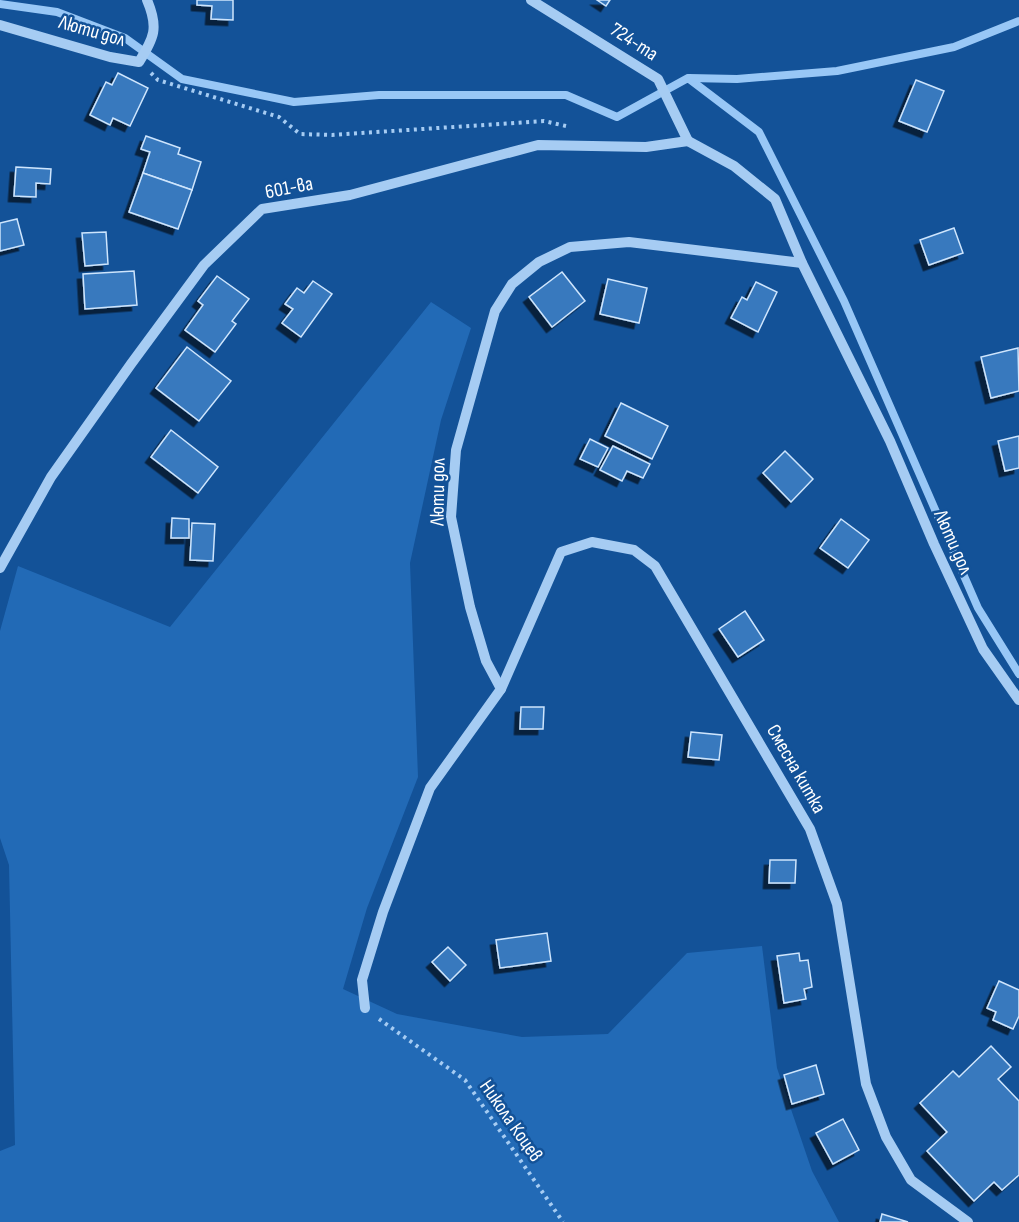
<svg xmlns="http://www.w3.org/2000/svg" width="1019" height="1222" viewBox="0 0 1019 1222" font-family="'Sofia Sans Condensed',sans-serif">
  <defs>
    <filter id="shadow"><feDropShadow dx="-5.5" dy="5.5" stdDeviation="0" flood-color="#0009"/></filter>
  </defs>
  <rect width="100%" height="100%" fill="#135298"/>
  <polygon fill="#226ab6" points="431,302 471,328 441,420 410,563 418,777 367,908 343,989 397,1014 522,1037 608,1034 687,953 762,946 777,1068 812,1171 839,1222 0,1222 0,1151 15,1145 9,865 0,838 0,631 18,566 170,627"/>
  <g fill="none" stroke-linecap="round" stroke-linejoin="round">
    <g stroke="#98c7f6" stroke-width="8">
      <polyline points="0,4 57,12 125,38 182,79 294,102 379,95 566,95 617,117 688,78 759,132 844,301 978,608 1019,674"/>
      <polyline points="689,78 737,79 837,71 954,47 1019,21"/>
    </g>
  </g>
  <g fill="#3779be" stroke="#cee5fd" stroke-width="1.5" filter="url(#shadow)">
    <polygon points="197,0 233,0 233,20 211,19 212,6 197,5"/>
    <polygon points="597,0 610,0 606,6"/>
    <polygon points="118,73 148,88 130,126 113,118 110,125 90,115 106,82 112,85"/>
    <polygon points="916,80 944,91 927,132 899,121"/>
    <polygon points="146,136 180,148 178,154 201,162 192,190 143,173 150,152 141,149"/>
    <polygon points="16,167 51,169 50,184 36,183 36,197 14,196"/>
    <polygon points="143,173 192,190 178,229 129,212"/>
    <polygon points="17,219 24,245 0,251 0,223"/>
    <polygon points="954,228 963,253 929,265 920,240"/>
    <polygon points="106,232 108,264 85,266 82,233"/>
    <polygon points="134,271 137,305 85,309 83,274"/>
    <polygon points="562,272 585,301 552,327 529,297"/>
    <polygon points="217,276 249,299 232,321 236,324 215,352 185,330 203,305 198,301"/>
    <polygon points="608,279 647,288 639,323 600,314"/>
    <polygon points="313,281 332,294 301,337 282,323 293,309 285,304 297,288 304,293"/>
    <polygon points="756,282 777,292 758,332 731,318 742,297 747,300"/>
    <polygon points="187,347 231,381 199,421 156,388"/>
    <polygon points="1018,348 1019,391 991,398 981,357"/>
    <polygon points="621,403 668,426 652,459 605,436"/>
    <polygon points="171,430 218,467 198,493 151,457"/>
    <polygon points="1019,436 1019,468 1005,471 998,441"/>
    <polygon points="590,439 608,448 598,467 580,459"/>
    <polygon points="613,446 650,464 643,478 627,471 622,481 600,470"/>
    <polygon points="785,451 813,479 791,502 763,473"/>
    <polygon points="172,518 189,519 189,538 171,538"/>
    <polygon points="841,519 869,540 848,568 820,548"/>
    <polygon points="192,523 215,524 213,561 190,560"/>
    <polygon points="745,611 764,640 738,657 719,629"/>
    <polygon points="521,707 544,707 543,729 520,729"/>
    <polygon points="691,732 722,735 719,760 688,757"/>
    <polygon points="770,860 796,860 795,883 769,883"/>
    <polygon points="547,933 551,961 500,968 496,940"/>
    <polygon points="448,947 466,965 450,981 432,962"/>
    <polygon points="799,953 800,961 808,960 812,987 804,989 806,999 784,1003 777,956"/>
    <polygon points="999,981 1019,990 1019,1016 1013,1029 993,1020 996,1012 987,1008"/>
    <polygon points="991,1046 1011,1067 998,1079 1019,1101 1019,1175 1002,1190 994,1182 974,1201 927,1151 947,1132 920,1103 953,1071 959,1077"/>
    <polygon points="816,1065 824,1094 792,1104 784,1075"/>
    <polygon points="843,1119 859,1150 833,1164 816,1133"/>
    <polygon points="882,1214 908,1222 880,1222"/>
  </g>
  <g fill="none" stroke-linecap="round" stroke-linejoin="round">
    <g stroke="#a6ccf3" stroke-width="4" stroke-dasharray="3 4.5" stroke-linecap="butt">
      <polyline points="151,73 158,80 279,117 300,134 332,135 544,121 566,126"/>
      <polyline points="379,1019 465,1080 563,1222"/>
    </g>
    <g stroke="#a6ccf3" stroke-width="10">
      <polyline points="531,0 658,79 688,141"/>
      <path d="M0,25l110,32 29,5c15,-24 20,-34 8,-62"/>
      <polyline points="688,141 734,166 775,199 802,263 890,441 934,544 983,649 1019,700"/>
      <polyline points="0,568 51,477 131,364 204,265 262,209 350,195 538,145 646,147 688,141"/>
      <polyline points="501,689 561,552 592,542 634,550 655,566 810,829 837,904 866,1084 886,1137 911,1180 968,1222"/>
      <polyline points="365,1008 362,980 383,912 430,788 501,689 486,661 470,607 451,517 456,450 495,311 512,284 539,262 570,247 629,242 802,263"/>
    </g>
  </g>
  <g text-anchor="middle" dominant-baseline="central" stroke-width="5" stroke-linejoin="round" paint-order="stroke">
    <g font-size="20" fill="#fff" stroke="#135298">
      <text transform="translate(92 31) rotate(16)">Люти дол</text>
      <text transform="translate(634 42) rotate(33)">724-та</text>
      <text transform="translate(289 188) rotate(-11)">601-ва</text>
      <text transform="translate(438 492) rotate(-89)">Люти дол</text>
      <text transform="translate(953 542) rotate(66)">Люти дол</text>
      <text transform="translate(796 769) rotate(60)">Смесна китка</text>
      <text transform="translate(511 1121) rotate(55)">Никола Коцев</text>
    </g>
  </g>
</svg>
